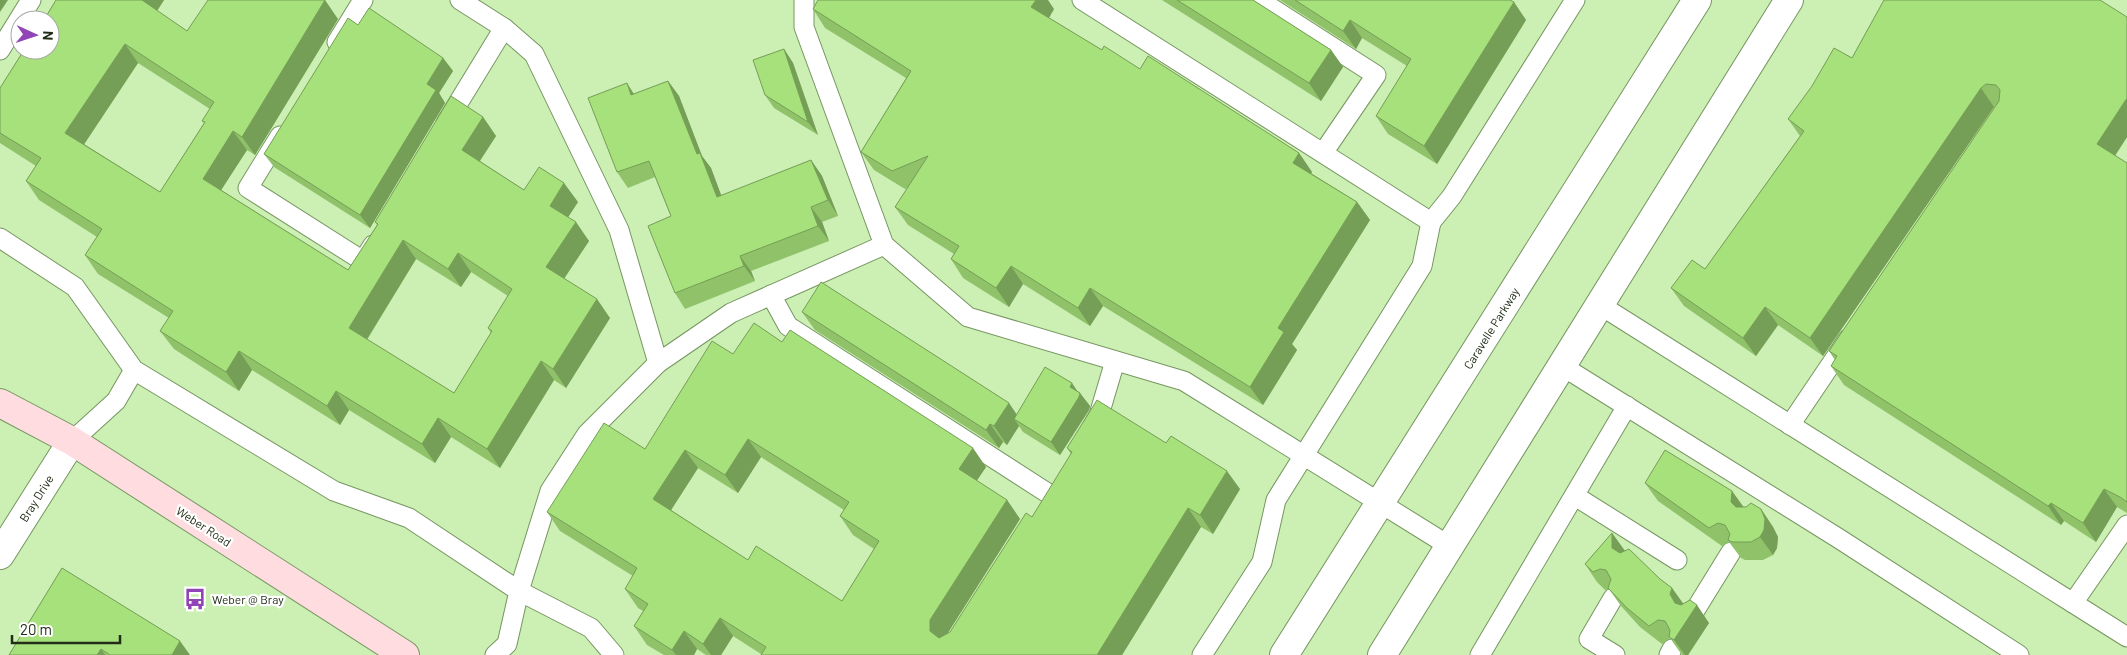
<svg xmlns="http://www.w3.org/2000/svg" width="2127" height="655" viewBox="0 0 2127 655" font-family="Barlow,sans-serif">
  <rect width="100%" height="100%" fill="#ccefb4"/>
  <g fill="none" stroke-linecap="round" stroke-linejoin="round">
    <g stroke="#769660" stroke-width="21">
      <g id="service">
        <polyline points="460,0 504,28 534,54 619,230 658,363"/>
        <polyline points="804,0 804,27 884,245 968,317 1184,381 1451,547"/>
        <polyline points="1082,0 1431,222 1422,266 1276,500 1262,562 1202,655"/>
        <polyline points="1259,0 1376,75 1323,153"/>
        <polyline points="337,42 363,0"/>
        <polyline points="0,50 31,0"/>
        <polyline points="446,123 504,28"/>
        <polyline points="280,136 248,188 363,261 373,245"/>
        <polyline points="1431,222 1452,196 1575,0"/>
        <polyline points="0,238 75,287 134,370 334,491 409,518 519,591 591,628 614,655"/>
        <polyline points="771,295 788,326 1049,494"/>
        <polyline points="1600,305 2073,603 2127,525"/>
        <polyline points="1562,366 1838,538 2019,655"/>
        <polyline points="1790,425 1848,339"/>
        <polyline points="1092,427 1099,415 1115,361"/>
        <polyline points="72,441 116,401 134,370"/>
        <polyline points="1575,496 1677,560"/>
        <polyline points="1613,598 1589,639 1615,655"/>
        <polyline points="2073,603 2127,637"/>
        <polyline points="1694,612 1731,552"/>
        <polyline points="495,655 507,644 519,591 550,491 587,434 658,363 731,313 884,245"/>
        <polyline points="1480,655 1627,406"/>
        <polyline points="1669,655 1672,649"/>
      </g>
    </g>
    <g stroke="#769660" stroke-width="30">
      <polyline id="minor" points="0,555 72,441"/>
    </g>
    <g stroke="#769660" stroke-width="30">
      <g id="tertiary">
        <polyline points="1284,655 1697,0"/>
        <polyline points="1382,655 1789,0"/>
      </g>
    </g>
    <g stroke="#769660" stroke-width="30">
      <polyline id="secondary" points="0,403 72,441 405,655"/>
    </g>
    <use href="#service" stroke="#fff" stroke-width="19"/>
    <use href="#minor" stroke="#fff" stroke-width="28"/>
    <use href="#tertiary" stroke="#fff" stroke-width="28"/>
    <use href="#secondary" stroke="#fedce0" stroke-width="28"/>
  </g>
  <g fill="#90c26a" fill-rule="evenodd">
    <path d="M56,0h108l-7,11 30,20 151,-12 -83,136 -8,-5 -26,40 127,80 29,-45 -2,-3 108,-105 13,19 -16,25 44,29 54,12 -10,15 21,24 -25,38 46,39 -44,70 -12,-8 -54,88 -49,-31 -16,26 -86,-53 -9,15 -88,-55 -13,21 -65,-42 -14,-18 9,-13 -71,-44 -13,-19 12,-18 -58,-37 -13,-19 10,-15 -36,-23v-55zM138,63l72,46 -8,12 2,2 -44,69 -76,-48zM416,259l45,28 10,-15 37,24 -20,32 3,5 -37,60 -87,-53z"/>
    <polygon points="1162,0 1253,0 1331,50 1343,67 1321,101"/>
    <polygon points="1280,0 1510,0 1526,20 1437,164 1388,134 1376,116 1407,66 1362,38 1356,49"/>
    <polygon points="1884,0 2127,137 2115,156 2127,163 2127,513 2117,507 2096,542 2064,521 2061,525 1844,385 1831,366 1835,360 1829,351 1997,104 1994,107 1823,356 1778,325 1756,356 1684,306 1671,288 1705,269 1800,136 1788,119 1852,58"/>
    <polygon points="813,9 1054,9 1049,18 1102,50 1140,69 1299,153 1312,172 1311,173 1357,202 1370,220 1292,344 1297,350 1263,405 1103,306 1090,326 1023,284 1009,307 963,278 951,259 954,254 908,225 895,207 908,188 905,189 874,170 861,152 906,78 825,28"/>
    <polygon points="358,25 443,58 453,71 439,93 445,103 370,228 274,167 264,154"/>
    <polygon points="784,49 793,63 818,135 774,108 765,95"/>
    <polygon points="668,81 679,96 702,156 711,168 721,196 811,160 822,176 838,216 822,222 829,241 751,271 755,281 685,309 675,293 671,216 655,177 628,188 617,172 634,94"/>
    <polygon points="802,312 1017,415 1078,391 1090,406 1089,410 1060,455 1023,432 1019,426 1007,445 1003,442 999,448 815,330"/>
    <path d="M782,342l204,125 -10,14 31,19 13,19 -73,115 3,-2 82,-115 39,-63 -4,-6 173,41 -27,45 -12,-7 -79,128h-361v-1l-28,-18 -12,19h-15l-9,-6 -3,6h-30l-17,-10 -13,-19 9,-15 -5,-3 -13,-19 8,-13 -73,-45 -13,-19 98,-63 88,-95zM761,457l83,53 -4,6 13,19 21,14 -32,52 -94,-41 -77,-50 27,-42 40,25z"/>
    <polygon points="1645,483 1732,491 1743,507 1761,509 1773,527 1778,537 1777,548 1773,555 1763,560 1745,560 1741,558 1729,542 1722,546 1658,501"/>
    <polygon points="1612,533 1625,551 1660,579 1672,588 1683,604 1709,623 1688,655 1682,655 1670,638 1662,644 1640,627 1621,606 1609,589 1605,590 1597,582 1585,564"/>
    <polygon points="62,568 190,655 9,655"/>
  </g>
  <g fill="#759e56">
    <polygon points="0,0 8,0 0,12"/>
    <polygon points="141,0 164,0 153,17"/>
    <polygon points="325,0 338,19 255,155 242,137"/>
    <polygon points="1036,0 1048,0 1054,9 1044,26 1031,7"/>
    <polygon points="1514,2 1526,20 1437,164 1424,146"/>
    <polygon points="1350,20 1362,38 1356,49 1343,31"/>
    <polygon points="125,44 138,63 79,152 65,133"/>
    <polygon points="784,49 793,63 818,135 808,122"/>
    <polygon points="1331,50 1343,67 1321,101 1309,83"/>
    <polygon points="443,58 453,71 439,93 445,103 370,228 360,215 427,84"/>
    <polygon points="668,81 679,96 702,156 711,168 728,213 717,197 697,154"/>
    <polygon points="627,83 637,99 631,95"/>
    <polygon points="1981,88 1994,107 1823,356 1810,338"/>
    <polygon points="2127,98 2127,137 2110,163 2097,144"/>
    <polygon points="483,117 496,136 475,168 462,150"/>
    <polygon points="233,131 247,150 216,198 203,179"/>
    <polygon points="1299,153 1312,172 1306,181 1293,163"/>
    <polygon points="811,160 822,176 838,216 828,200"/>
    <polygon points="564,183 578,202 563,225 550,206"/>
    <polygon points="1357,202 1370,220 1292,344 1297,350 1263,405 1250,387 1278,328"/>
    <polygon points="811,207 822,222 829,241 818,226"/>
    <polygon points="576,222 589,241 559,286 546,267"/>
    <polygon points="403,240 416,259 362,347 349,328"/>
    <polygon points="458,253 471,272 461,287 448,269"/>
    <polygon points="740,256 751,271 755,281 744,266"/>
    <polygon points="1011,266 1023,284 1009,307 996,288"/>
    <polygon points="1090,288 1103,306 1090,326 1078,308"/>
    <polygon points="597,299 610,318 566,388 553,369"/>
    <polygon points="1765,307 1778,325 1756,356 1743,338"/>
    <polygon points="239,351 252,370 239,391 226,372"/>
    <polygon points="541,361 554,380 500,468 487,449"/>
    <polygon points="1072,383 1080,395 1080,393 1090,406 1089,410 1060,455 1051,442 1070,387"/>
    <polygon points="336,391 349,410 340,425 327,406"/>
    <polygon points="1009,403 1022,422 1014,419 1019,426 1007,445 994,426"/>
    <polygon points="438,418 451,437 435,463 422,444"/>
    <polygon points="990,424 1003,442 999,448 986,430"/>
    <polygon points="748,439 761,457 738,493 725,475"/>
    <polygon points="973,448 986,467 972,488 959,469"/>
    <polygon points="685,450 698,468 666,518 653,499"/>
    <polygon points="1227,471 1240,489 1213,534 1200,515"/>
    <polygon points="2104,489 2117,507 2096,542 2083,523"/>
    <polygon points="1732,491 1745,509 1744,520 1731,502"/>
    <polygon points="1007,500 1020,519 944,639 943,650 930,631 930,620"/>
    <polygon points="2051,503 2064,521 2061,525 2048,506"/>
    <polygon points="1188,508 1201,527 1122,655 1097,655"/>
    <polygon points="1761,509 1773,527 1778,537 1777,548 1773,555 1760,537"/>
    <polygon points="1612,533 1625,551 1624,566 1612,548"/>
    <polygon points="1672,588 1685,606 1697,605 1709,623 1688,655 1685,655 1674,640 1670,594"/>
    <polygon points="720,618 733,636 721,655 711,655 703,644"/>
    <polygon points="684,631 697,649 694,655 676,655 672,650"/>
    <polygon points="180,641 190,655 172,655"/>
    <polygon points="101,649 105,655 97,655"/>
  </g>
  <g fill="#a7e17b" stroke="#759e56" fill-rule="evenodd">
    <path d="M56,0h86l45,31 21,-31h117l-83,137 -9,-6 -30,48 145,91 30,-46 -3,-2 76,-126 32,21 -21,33 62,40 15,-23 25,16 -14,23 26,16 -30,45 51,32 -44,70 -12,-8 -54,88 -49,-31 -16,26 -86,-53 -9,15 -88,-55 -13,21 -66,-41 13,-20 -88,-56 17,-26 -76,-48 15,-23 -41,-25v-45l24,-38h26v-30h-6zM125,44l89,58 -12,19 3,1 -45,70 -95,-59zM403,240l45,29 10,-16 54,36 -24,39 4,3 -38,62 -105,-65z"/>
    <polygon points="818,0 1036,0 1031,7 1102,50 1104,46 1140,69 1148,56 1299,153 1293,163 1357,202 1278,328 1284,332 1250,387 1090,288 1078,308 1011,266 996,288 951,259 959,246 895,207 928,156 892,171 861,152 911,71 813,9"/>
    <polygon points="1177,0 1253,0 1331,50 1309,83"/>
    <polygon points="1295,0 1510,0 1514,2 1424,146 1376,116 1411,59 1350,20 1343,31"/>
    <polygon points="1884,0 2100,0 2127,17 2127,98 2097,144 2127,163 2127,502 2120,497 2104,489 2083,523 2051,503 2048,506 1831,366 1837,356 1829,351 1999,101 2000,90 1996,85 1986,84 1981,88 1810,338 1765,307 1743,338 1671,288 1692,260 1705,269 1804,131 1788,119 1812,86 1834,48 1852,58"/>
    <polygon points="369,8 443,58 427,84 436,90 360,215 264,154 348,18 358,25"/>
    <polygon points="784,49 808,122 765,95 753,60"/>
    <polygon points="668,81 697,154 700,153 717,197 811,160 828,200 811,207 818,226 740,256 744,266 675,293 648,226 671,216 649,161 617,172 588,98 627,83 631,95"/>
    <polygon points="821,282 1009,403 994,426 990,424 986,430 802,312"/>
    <path d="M754,323l28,19 8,-12 183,118 -14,21 48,31 -77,120v11l9,7 11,-6 76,-119 6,4 40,-65 -5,-4 30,-48 69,43 5,-7 56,35 -27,44 -12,-7 -91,147h-336l5,-8 -46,-29 -17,26 -19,-13 -12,19 -38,-24 14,-22 -23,-15 12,-21 -90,-56 57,-89 41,26 67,-108 21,13zM748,439l101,63 -9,14 39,25 -37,60 -86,-55 -8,14 -95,-61 32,-49 40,25z"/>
    <polygon points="1045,367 1072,383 1070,387 1080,393 1079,397 1051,442 1014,419"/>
    <polygon points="1665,450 1732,491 1731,502 1736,507 1746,507 1751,503 1761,509 1765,519 1764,530 1760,537 1751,542 1732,542 1728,540 1730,534 1725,525 1718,523 1709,528 1645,483"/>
    <polygon points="1612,533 1612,548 1620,553 1629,549 1660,579 1672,588 1670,594 1675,603 1681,605 1690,600 1697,605 1674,640 1669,637 1670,630 1665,621 1658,620 1649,626 1627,608 1608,588 1611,579 1606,570 1600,569 1593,572 1585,564"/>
    <polygon points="62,568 180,641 172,655 110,655 101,649 97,655 9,655"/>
  </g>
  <defs>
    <g id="bus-bare" transform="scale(1.725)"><path d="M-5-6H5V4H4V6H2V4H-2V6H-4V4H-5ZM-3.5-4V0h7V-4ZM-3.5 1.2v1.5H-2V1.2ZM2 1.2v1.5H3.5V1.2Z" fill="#9044b5" stroke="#fff" stroke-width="2.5" paint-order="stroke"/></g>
  </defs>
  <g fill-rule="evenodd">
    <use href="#bus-bare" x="195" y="599"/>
  </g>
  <g text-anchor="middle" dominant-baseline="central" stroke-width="4.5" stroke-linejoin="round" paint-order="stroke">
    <g font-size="12" fill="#212d17" stroke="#fff">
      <text transform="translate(1491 328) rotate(-58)">Caravelle Parkway</text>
      <text transform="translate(36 498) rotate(-58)">Bray Drive</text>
      <text transform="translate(204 526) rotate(33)">Weber Road</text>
    </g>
    <g font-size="12" fill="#212d17" stroke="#fff" text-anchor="start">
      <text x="212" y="599">Weber @ Bray</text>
    </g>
  </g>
  <g transform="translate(35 35) rotate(93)"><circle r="24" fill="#ffffff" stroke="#a6aba2"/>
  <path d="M0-4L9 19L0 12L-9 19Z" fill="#9044b5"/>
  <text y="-8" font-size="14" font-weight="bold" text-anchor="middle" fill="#212d17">N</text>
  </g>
  <path d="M12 635v8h108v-8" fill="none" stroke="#212d17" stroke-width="2.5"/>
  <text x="20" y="635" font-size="15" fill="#212d17" stroke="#ffffff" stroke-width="4" paint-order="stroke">20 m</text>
</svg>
